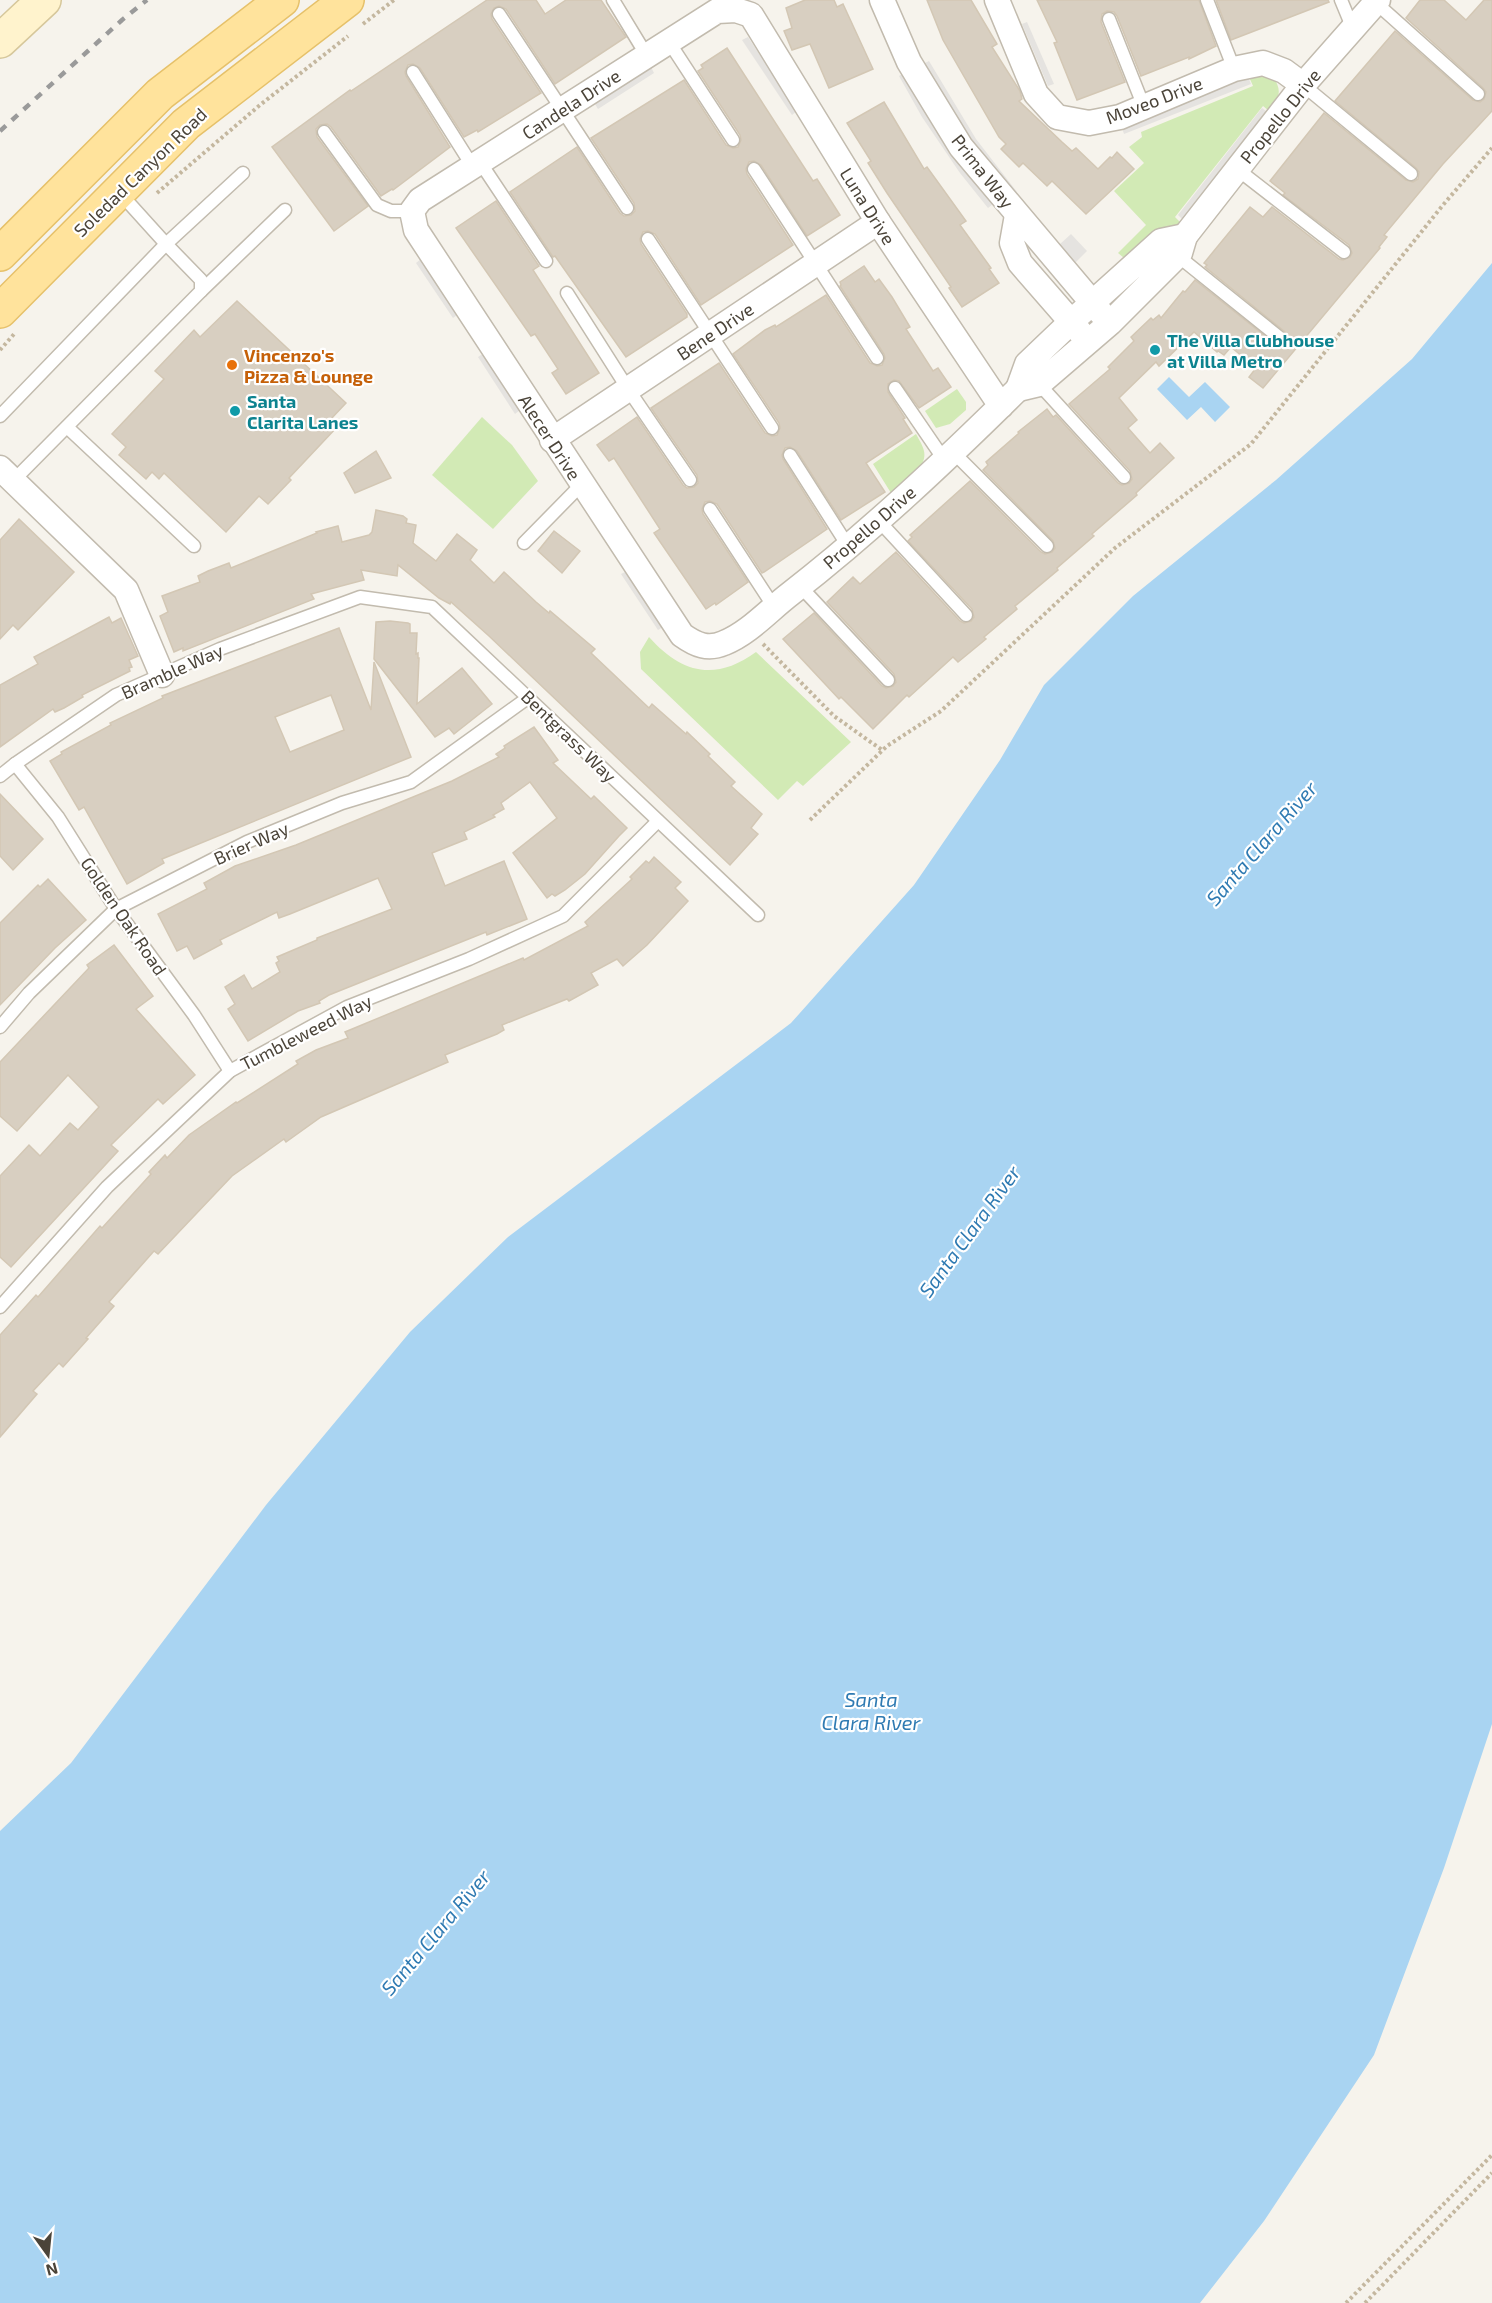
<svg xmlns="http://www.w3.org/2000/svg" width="1492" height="2303" viewBox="0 0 1492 2303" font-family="'Exo 2',sans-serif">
  <rect width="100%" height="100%" fill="#f6f3ec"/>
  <g fill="#d2eab5">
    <path d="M1257,74l16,3c10,14 6,21 -4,34l-6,-5 -88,111 6,6 -57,35 -6,-5 28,-28 -32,-34 30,-28 -15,-16 13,-10 -1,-5 112,-46 -4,-9z"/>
    <polygon points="957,389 966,402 966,410 950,424 936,428 925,411"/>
    <polygon points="482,417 512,445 538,481 493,529 432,475"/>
    <path d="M916,434c6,11 12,19 6,30l-31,29 -18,-29z"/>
    <path d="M649,637c32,36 66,45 107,15l95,90 -48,44 -6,-5 -19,19 -137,-131 -1,-17z"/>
  </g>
  <g fill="#e5e3e0">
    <polygon points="1027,22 1054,84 1048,86 1022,24"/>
    <polygon points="748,37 797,111 792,115 742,40"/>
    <polygon points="929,61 976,139 1017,192 1013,196 984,162 923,64"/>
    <polygon points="651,67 654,73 598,109 595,104"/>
    <polygon points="904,73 965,168 993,204 988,208 960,173 922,117 899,76"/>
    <polygon points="1248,77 1251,84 1124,134 1122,128"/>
    <polygon points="1262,108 1267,112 1182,219 1178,215"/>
    <polygon points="1071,234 1087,251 1075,263 1059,245"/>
    <polygon points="421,259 457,315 453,318 416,263"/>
    <polygon points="484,353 520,410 515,414 478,357"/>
    <polygon points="625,572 663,627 658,630 621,574"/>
  </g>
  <g fill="#a9d4f2">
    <polygon points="1492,263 1492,1724 1444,1868 1374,2055 1264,2221 1200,2303 0,2303 0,1831 71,1763 266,1505 410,1332 508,1237 791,1023 914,885 1000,760 1044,685 1133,596 1276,480 1412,359"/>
    <polygon points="1169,377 1189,397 1205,382 1230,407 1215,422 1201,407 1187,420 1157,389"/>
  </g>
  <g fill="#d8cfc1" stroke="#d3c7b4" stroke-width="1.5" fill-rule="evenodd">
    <polygon points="487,0 536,0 545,14 566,0 601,0 626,37 555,84 506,9 499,6 494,8 491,14 492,19 541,93 478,132 477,130 464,137 420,68 413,64 408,65 405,72 406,76 450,147 393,190 392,189 381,196 331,127 327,124 320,125 316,129 317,137 368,206 334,231 272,147 350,90 351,91"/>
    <polygon points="805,0 834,0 837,7 843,4 873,69 829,88 810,44 792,50 784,31 792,28 786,8"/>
    <polygon points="927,0 971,0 997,44 992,47 1020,91 1022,99 1019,101 1062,142 1072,151 1076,148 1098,169 1110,157 1112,158 1117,152 1134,169 1086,214 1052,181 1047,186 1023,163 1019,167 1001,149 1006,144 999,137 943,40"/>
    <polygon points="1037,0 1199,0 1216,46 1189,59 1189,57 1141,76 1117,16 1114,12 1107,11 1102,14 1101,22 1125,82 1077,100 1054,43 1057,42"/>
    <polygon points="1216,0 1328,0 1329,2 1231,40"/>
    <polygon points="1420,0 1444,0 1466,20 1484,0 1492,0 1492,111 1443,164 1384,235 1387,237 1379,247 1380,248 1263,388 1249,377 1256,368 1231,347 1224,355 1218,351 1217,352 1194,332 1159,366 1156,362 1119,398 1137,420 1128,428 1150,453 1160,443 1174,458 1136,493 1137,495 1092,534 1094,536 1057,568 1058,570 1015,606 1017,609 984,637 986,639 958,662 953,657 909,697 907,695 873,729 841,697 839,699 783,639 814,613 882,686 886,688 893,686 896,682 894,674 827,602 853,577 860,584 896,552 960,621 964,623 971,621 974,617 972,609 908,541 912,537 910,535 970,481 1041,552 1045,554 1052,552 1055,548 1053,541 983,470 988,465 986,462 1019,433 1018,432 1047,409 1053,417 1056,415 1118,483 1122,485 1129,483 1132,479 1130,471 1069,404 1110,369 1108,367 1134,341 1131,337 1151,318 1153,320 1159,315 1161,318 1183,291 1185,292 1195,280 1275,344 1279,346 1286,344 1288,339 1285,332 1205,267 1207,265 1204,263 1250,207 1263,217 1272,207 1339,259 1343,260 1350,257 1352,253 1349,245 1283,195 1285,193 1270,181 1324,113 1406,180 1413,182 1418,179 1419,172 1416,168 1335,101 1395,31 1473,100 1480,102 1484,99 1486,92 1483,88 1406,18"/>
    <polygon points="727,48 813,181 817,179 840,215 807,236 761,165 754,161 749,162 746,169 747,174 793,245 701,305 655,234 648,231 643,232 640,239 641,244 687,314 687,317 626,357 555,256 553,257 510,192 577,147 620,213 624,216 631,215 635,211 634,203 591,138 684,80 726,145 733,148 738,147 741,140 740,135 698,71 703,68 701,65"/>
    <polygon points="884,102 924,169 927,167 966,221 960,225 991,268 989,269 999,283 962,307 949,288 951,287 887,193 868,163 871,161 847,123"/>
    <polygon points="496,201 539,266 533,270 599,373 566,394 552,373 558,369 535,334 531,336 456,228"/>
    <polygon points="864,266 875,282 879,279 892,297 910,327 906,329 933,371 938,368 951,387 919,408 899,381 894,380 888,384 888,392 905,418 903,419 912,433 866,463 885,492 841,520 797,451 790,447 785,448 782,455 783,459 827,529 764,572 762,573 717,504 710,501 705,502 702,509 703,514 748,582 716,605 715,603 706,609 654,533 660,529 614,458 609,461 597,445 637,417 683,485 687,488 694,487 698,483 697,475 651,408 719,363 765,433 772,436 777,435 780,428 779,423 733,354 765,330 775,325 776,327 826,295 870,363 877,366 882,365 885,358 884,354 840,286 841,285 840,282"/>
    <polygon points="237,301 346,403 330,420 337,427 289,478 291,480 268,504 259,496 226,532 164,473 159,479 152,472 146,479 119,455 126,447 112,434 164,379 155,371 194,330 200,337"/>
    <polygon points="376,451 391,478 355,493 344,473"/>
    <polygon points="376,510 403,516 407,519 406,523 416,525 413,543 436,561 457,534 477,550 470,560 494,583 504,572 536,602 549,613 550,611 595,649 591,653 649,708 652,704 686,734 687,732 710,754 708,756 735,782 731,786 762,814 751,828 758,834 730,865 489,636 451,602 450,604 439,598 398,565 397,576 361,570 364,580 311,594 314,599 183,651 183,648 174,652 160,616 168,612 162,596 200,582 198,576 208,571 229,563 231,568 317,533 316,532 338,526 342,542 369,535 372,532"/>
    <polygon points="19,519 74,572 18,630 13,625 0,639 0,540"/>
    <polygon points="554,531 580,551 562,573 538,551"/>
    <polygon points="109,617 112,623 121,618 138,656 129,660 132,667 129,668 130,671 82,695 83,697 64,708 55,712 53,709 0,747 0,685 38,664 34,657"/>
    <polygon points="390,621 408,623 410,624 410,633 417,633 416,654 418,653 418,658 419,658 417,704 462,668 492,704 454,734 449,728 435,737 374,659 376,622"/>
    <path d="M339,628l32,82 3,-48 37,95 -249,102 2,4 -37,21 -43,-77 -5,3 -29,-49 12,-7 -1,-2 50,-27 -1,-2 53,-25 -1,-2zM331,695l13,35 -54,22 -15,-35z"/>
    <polygon points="534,727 558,760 553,763 591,799 594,796 627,828 619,836 585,874 565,890 555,896 552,894 547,898 513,853 557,818 530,782 501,803 504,809 493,815 495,817 464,832 467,839 432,853 445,886 504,861 527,919 487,935 486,932 329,995 319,1001 320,1003 298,1011 248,1041 228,1009 235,1004 225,987 244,975 252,989 280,972 276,963 279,961 277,957 317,940 317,938 392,909 378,878 290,914 279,918 277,912 220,940 222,944 194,959 187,946 177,951 158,914 207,889 204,883 235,866 296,845 452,781 499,757 496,754 505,748 504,746"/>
    <polygon points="0,794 43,839 13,870 0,856"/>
    <polygon points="654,857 681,882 675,888 688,901 647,945 623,966 617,959 591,973 598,985 569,1001 567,999 502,1025 504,1030 497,1034 445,1055 448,1062 321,1117 286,1142 284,1139 232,1176 158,1254 154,1251 109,1302 114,1306 86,1338 88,1339 63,1367 59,1363 33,1391 37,1394 0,1437 0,1335 36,1295 38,1297 100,1226 102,1228 151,1174 149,1172 165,1155 167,1158 189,1135 236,1102 237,1103 298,1064 296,1061 316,1050 348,1038 345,1032 523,958 524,960 588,926 585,922 632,879 630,877 646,861 649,863"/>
    <polygon points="48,879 86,920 55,948 0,1005 0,923 38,885 40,887"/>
    <polygon points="114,945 153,996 136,1009 195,1075 163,1104 158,1099 111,1145 118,1151 11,1267 0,1257 0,1176 29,1145 40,1156 70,1123 78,1130 99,1107 68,1075 17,1131 0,1116 0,1062 89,968 87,965"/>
  </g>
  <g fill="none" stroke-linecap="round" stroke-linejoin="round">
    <g stroke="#c2bbae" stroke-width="15">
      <g id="lane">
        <polyline points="613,0 647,56"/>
        <polyline points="1207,0 1234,69"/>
        <polyline points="1341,0 1353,29"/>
        <polyline points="1376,3 1478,94"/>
        <polyline points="499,14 627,208"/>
        <polyline points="1109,19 1144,107"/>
        <polyline points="669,42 733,140"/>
        <polyline points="413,72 473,167"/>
        <polyline points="1303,85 1411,174"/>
        <polyline points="324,132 377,205 391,211 412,211"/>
        <polyline points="480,162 546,261"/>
        <polyline points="754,169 877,358"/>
        <polyline points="1237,169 1344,252"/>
        <polyline points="119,192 166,244 243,173"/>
        <polyline points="648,239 772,428"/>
        <polyline points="1178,256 1280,338"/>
        <polyline points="201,291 285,210"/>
        <polyline points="567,293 628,389 690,480"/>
        <polyline points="1039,384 1124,477"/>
        <polyline points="895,388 945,461"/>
        <polyline points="0,416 166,244 201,280 201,291 13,481"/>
        <polyline points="67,427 194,546"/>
        <polyline points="954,453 1047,546"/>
        <polyline points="790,455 848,546"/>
        <polyline points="710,509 774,607"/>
        <polyline points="879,521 966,615"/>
        <polyline points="524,543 581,485"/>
        <polyline points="800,586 888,680"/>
        <polyline points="15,764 58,817 116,909 194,1015 230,1071"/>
        <polyline points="0,776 15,764 116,695 220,649 360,597 432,607 758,915"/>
        <polyline points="0,1027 29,993 116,909 247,842 342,803 411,782 529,697"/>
        <polyline points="0,1307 107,1187 230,1071 347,1007 469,959 563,916 658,821"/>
      </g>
    </g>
    <g stroke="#c2bbae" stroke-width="27">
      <g id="street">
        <polyline points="882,0 909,62 961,147 1101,313"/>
        <polyline points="997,0 1036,94 1057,117 1089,123 1120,117 1234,69 1263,63 1284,71 1303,85"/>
        <polyline points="1017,215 1012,243 1020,263 1080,332"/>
        <polygon points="1185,236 1180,253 1110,323 1039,384 1018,389 1027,364 1071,322 1161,241"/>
        <polyline points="1185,236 1303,85 1378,0"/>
        <path d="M1001,406l-123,-184 -127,-207 -15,-5 -19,1 -297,189 -8,11 4,19 266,405c14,10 26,15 42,8 25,-10 45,-33 66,-49 81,-63 155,-133 228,-205"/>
        <polyline points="552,440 878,222"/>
        <polyline points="0,468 126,590 162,675"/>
      </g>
    </g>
    <g stroke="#d6c79b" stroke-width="36">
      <polyline id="secondary" points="0,41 44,0"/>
    </g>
    <g stroke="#e6c16a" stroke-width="36">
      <g id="primary">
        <polyline points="0,254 160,94 282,0"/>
        <polyline points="0,311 186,124 347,0"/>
      </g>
    </g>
    <g stroke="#c4b79f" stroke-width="4" stroke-dasharray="3 3" stroke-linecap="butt">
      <polyline points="363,24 394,0"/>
      <polyline points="157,193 260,105 348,36"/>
      <polyline points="0,350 15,333"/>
      <polyline points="763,644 834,716 882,750"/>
      <polyline points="810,820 887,746 941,711 1115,548 1251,444 1443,205 1492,148"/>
      <polyline points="1346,2303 1492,2155"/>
      <polyline points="1365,2303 1492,2173"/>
    </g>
    <use href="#lane" stroke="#fff" stroke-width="12"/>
    <use href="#street" stroke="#fff" stroke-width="24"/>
    <use href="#secondary" stroke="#fff3cd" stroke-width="33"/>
    <use href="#primary" stroke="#ffe39c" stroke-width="33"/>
    <polyline stroke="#9a9a9a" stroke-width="4.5" stroke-dasharray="8 8" stroke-linecap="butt" points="0,131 122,20 147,0"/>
  </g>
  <g fill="#0f9aa8" stroke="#fff" stroke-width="2">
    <circle cx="1155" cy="350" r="6"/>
    <circle cx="235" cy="411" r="6"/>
  </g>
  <circle fill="#e8710a" stroke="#fff" stroke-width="2" cx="232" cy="365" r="6"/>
  <g text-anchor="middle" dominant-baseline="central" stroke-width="4.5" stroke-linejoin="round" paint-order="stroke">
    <g font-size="18" fill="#4b4439" stroke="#fff">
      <text transform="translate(1154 100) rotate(-21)">Moveo Drive</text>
      <text transform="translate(571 104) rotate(-33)">Candela Drive</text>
      <text transform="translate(1280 116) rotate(-51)">Propello Drive</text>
      <text transform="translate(983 171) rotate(52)">Prima Way</text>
      <text transform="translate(140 172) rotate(-44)">Soledad Canyon Road</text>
      <text transform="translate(868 206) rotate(58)">Luna Drive</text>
      <text transform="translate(715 331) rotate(-34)">Bene Drive</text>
      <text transform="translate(550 437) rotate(57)">Alecer Drive</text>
      <text transform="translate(869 527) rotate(-41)">Propello Drive</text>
      <text transform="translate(172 671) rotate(-24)">Bramble Way</text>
      <text transform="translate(569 736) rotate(44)">Bentgrass Way</text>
      <text transform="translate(251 843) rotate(-24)">Brier Way</text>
      <text transform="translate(124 916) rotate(56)">Golden Oak Road</text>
      <text transform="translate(306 1032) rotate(-27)">Tumbleweed Way</text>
    </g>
    <g font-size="18" font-weight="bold" fill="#0d838f" stroke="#fff" text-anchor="start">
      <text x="1167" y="340">The Villa Clubhouse<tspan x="1167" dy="21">at Villa Metro</tspan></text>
      <text x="247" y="401">Santa<tspan x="247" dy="21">Clarita Lanes</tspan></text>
    </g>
    <g font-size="18" font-weight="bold" fill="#c56008" stroke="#fff" text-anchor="start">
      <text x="244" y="355">Vincenzo's<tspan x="244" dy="21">Pizza &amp; Lounge</tspan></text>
    </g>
    <g font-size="20" font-style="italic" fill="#2e7ab2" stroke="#fff">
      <text transform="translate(1261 843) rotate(-49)">Santa Clara River</text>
      <text transform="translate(969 1231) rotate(-54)">Santa Clara River</text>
      <text x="871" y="1699">Santa<tspan x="871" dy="23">Clara River</tspan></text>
      <text transform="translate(435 1932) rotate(-50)">Santa Clara River</text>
    </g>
  </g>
  <g transform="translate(48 2255) rotate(165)" stroke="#ffffff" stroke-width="4.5" paint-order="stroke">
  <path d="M0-4.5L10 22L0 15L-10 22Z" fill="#4b4439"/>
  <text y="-9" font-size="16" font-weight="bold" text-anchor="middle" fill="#4b4439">N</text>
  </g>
</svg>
